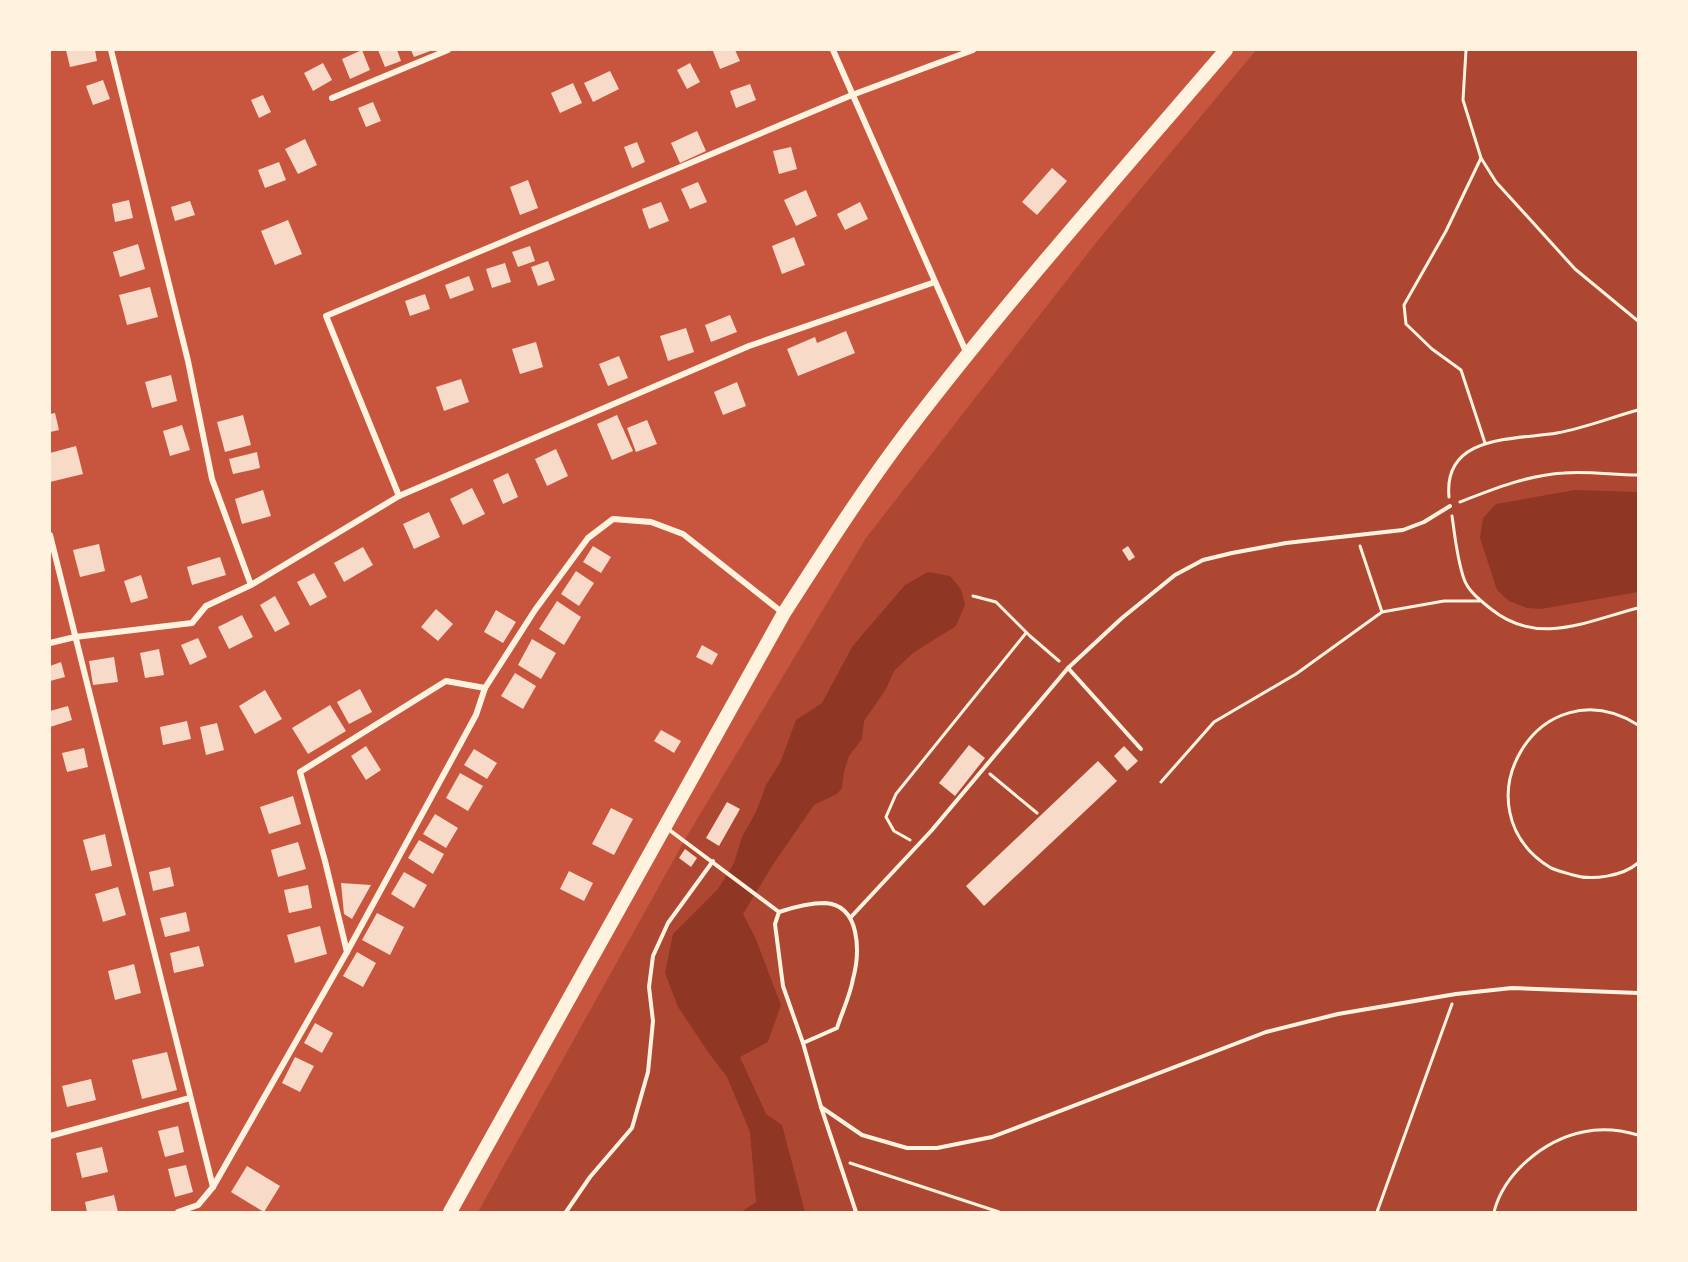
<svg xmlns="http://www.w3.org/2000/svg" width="1688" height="1262" viewBox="0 0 1688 1262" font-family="'Golos Text',sans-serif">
  <rect width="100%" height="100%" fill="#c8553d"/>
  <polygon fill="#ae4732" points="1256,50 1638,50 1638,1212 478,1212 687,836 866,538 1099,239"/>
  <g fill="#8f3625">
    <polygon points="1575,490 1638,492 1638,592 1541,609 1527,608 1509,601 1497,590 1480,538 1483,518 1496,504"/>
    <polygon points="928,572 950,576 961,589 965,605 956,626 913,653 894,671 886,689 864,721 862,739 849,756 844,772 842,788 837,794 814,805 772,866 743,914 755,937 781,1005 768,1042 740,1057 766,1114 782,1125 805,1212 741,1212 756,1202 750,1132 727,1077 708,1052 678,1007 665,973 673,934 718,889 734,863 742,837 756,812 766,785 780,763 796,720 822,703 852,647 905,585"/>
  </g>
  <g fill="#f7dbc8">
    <polygon points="66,50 95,50 97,61 70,67"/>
    <polygon points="362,50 370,70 350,79 342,59"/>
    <polygon points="378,50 397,50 401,61 385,67"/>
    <polygon points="411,50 433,50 414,57"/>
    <polygon points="716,50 735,50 740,61 720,69 713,51"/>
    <polygon points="323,63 332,80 313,91 304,73"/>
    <polygon points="690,63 700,82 687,89 677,70"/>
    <polygon points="610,71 619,89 593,102 584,83"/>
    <polygon points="103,80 110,99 93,105 86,86"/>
    <polygon points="573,83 582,103 560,113 551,93"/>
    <polygon points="750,84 756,100 736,108 730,91"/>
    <polygon points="263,95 271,112 259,118 251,100"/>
    <polygon points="373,102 381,121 366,127 358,108"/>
    <polygon points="697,131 706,151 680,163 671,143"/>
    <polygon points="305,139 317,165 298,174 285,149"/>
    <polygon points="637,142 645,162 632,168 624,147"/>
    <polygon points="791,147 797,169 779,174 773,151"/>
    <polygon points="279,162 286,180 265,188 258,170"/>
    <polygon points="1052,168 1067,181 1037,215 1022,202"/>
    <polygon points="528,180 538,208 520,215 510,187"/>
    <polygon points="698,182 707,202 690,209 681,189"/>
    <polygon points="806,190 817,216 796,226 784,200"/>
    <polygon points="129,200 133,218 115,222 112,204"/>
    <polygon points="190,201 195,215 175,221 171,207"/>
    <polygon points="661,202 669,221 649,229 642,209"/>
    <polygon points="860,202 868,219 845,230 837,214"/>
    <polygon points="288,220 302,254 275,265 261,231"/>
    <polygon points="794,237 805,265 782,274 772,246"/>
    <polygon points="138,244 145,269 120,277 113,252"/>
    <polygon points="530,246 535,261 518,267 512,252"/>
    <polygon points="548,261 555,280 538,286 531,267"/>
    <polygon points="505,263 511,282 492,288 486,269"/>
    <polygon points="469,276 474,290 450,299 445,285"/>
    <polygon points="150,287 158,317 127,325 119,295"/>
    <polygon points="425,294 430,309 410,316 405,301"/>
    <polygon points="730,315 737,332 711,342 705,325"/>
    <polygon points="686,328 694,352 668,361 660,336"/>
    <polygon points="846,331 855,353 798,376 787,349 815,337 817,343"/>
    <polygon points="536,342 543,367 520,374 512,349"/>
    <polygon points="619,356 628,378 608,386 599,364"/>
    <polygon points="171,375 177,401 152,408 145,382"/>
    <polygon points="461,379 469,402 444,411 436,387"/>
    <polygon points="737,382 746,406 723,415 714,392"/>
    <polygon points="55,413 59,430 50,432 50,414"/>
    <polygon points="243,415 251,445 225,452 217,422"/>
    <polygon points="617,415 633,451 612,460 597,424"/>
    <polygon points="647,420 657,444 636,452 627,428"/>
    <polygon points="182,425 190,450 170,456 163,431"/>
    <polygon points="76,446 83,474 50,482 50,453"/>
    <polygon points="556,449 568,476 547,486 535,459"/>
    <polygon points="257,452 260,468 233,474 229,459"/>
    <polygon points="508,473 518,497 503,504 493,480"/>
    <polygon points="472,488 485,514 463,525 450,499"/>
    <polygon points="263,490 271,516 242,524 235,499"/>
    <polygon points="429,512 440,537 414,549 403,524"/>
    <polygon points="99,544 105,571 80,577 73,550"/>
    <polygon points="593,546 611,557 601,573 583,562"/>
    <polygon points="1128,546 1135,557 1129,561 1122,550"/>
    <polygon points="363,547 373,565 344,582 334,563"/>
    <polygon points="220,557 226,575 192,585 187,567"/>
    <polygon points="576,571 594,583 579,606 561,594"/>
    <polygon points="314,573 327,597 310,606 297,582"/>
    <polygon points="141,575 148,598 131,603 124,581"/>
    <polygon points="275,596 290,624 275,632 260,605"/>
    <polygon points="557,601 581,617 564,645 539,629"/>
    <polygon points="436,609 453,624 438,641 421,627"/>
    <polygon points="496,610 516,622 503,643 484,632"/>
    <polygon points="242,615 253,637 229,649 218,627"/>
    <polygon points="198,638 207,657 190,665 181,645"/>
    <polygon points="532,639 556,653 541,679 518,665"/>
    <polygon points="702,645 718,654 712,665 696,657"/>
    <polygon points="159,649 164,675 145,678 140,653"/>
    <polygon points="114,657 118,682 93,685 89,661"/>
    <polygon points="61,662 65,677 50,681 50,666"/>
    <polygon points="515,673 536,686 523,709 501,696"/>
    <polygon points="360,689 372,712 349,724 337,702"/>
    <polygon points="265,690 282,719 255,734 239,706"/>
    <polygon points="330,705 346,731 308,754 292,728"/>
    <polygon points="68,706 72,720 50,727 50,711"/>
    <polygon points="187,721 191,739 163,745 160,727"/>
    <polygon points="217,723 224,750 206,755 200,727"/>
    <polygon points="661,730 681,741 674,753 654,741"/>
    <polygon points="969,745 985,758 955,796 939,783"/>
    <polygon points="366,746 381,770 366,780 351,756"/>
    <polygon points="1124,746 1138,761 1127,771 1114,756"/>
    <polygon points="84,748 88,767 67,772 62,753"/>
    <polygon points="474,749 497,763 487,779 464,765"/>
    <polygon points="1098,761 1117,781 984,906 966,886"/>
    <polygon points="460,773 483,786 468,811 446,798"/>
    <polygon points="293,796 301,824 269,834 260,807"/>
    <polygon points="727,802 740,809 719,846 706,838"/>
    <polygon points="611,808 633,819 614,855 592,844"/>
    <polygon points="435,814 458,828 446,848 423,834"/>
    <polygon points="105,834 112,866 91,871 83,840"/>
    <polygon points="419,840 444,854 433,874 408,858"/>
    <polygon points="298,842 306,869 278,877 271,850"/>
    <polygon points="685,849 697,858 691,867 679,858"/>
    <polygon points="170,867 174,886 153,891 149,872"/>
    <polygon points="569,871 593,883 584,901 560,889"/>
    <polygon points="404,872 427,885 414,908 391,894"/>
    <polygon points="341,883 371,885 352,919 344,914"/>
    <polygon points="308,885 312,908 289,913 284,890"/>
    <polygon points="118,887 126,915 103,922 95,894"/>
    <polygon points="186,912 190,931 165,937 160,918"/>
    <polygon points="377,913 404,927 390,955 362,940"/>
    <polygon points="320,926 327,954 295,963 287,935"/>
    <polygon points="199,946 204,966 174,973 170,953"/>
    <polygon points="357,952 376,963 363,987 343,976"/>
    <polygon points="134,964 141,993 115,1000 108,971"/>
    <polygon points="315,1023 333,1033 322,1053 304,1043"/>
    <polygon points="167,1052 177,1090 142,1099 132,1060"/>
    <polygon points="295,1057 314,1066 300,1092 282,1083"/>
    <polygon points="91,1079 96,1100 67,1107 62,1086"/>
    <polygon points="178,1126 184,1152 165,1157 158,1131"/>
    <polygon points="102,1147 108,1172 82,1178 76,1153"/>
    <polygon points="186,1165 193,1192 175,1197 168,1169"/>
    <polygon points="247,1166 280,1186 264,1212 231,1192"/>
    <polygon points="114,1195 118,1212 87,1212 85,1202"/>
  </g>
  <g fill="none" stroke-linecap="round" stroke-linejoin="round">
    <g stroke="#fff3e0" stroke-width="3">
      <polyline points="1466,50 1463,100 1481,158 1496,182 1575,269 1638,321"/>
      <polyline points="1481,158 1446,231 1404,305 1406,324 1432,349 1461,370 1485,443"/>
      <path d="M1449,497c-6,-63 66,-57 108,-64 28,-5 55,-16 81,-23"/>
      <path d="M1460,502c33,-13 68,-27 104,-29 25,-2 49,2 74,2"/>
      <path d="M1452,516c3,20 5,43 12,63 4,12 17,22 27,30 47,38 96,12 147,-1"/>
      <polyline points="1360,546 1382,612"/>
      <polyline points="973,596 996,602 1030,636 1059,661"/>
      <path d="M1638,725c-99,-62 -184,84 -87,143 7,3 15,5 22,7 19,6 50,1 65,-12"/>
      <polyline points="990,774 1037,813"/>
      <polyline points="1161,782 1214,722 1296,674 1382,612 1444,601 1479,601"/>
      <polyline points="910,840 894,831 886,817 896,794 1026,633"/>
      <polyline points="850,1163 999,1212"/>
      <polyline points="1377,1212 1452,1004"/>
      <path d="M1494,1212c10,-39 50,-72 89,-80 18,-4 38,-2 55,3"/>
    </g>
    <g stroke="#fff3e0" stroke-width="4">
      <polyline points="1068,668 1141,749"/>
      <polyline points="668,829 779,912 775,924 783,986 803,1043 821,1107 856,1212"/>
      <path d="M779,912c15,-5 30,-9 46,-9 36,2 35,50 28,76 -3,17 -11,33 -16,49l-34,15"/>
      <polyline points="851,917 932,830 1068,668 1122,618 1175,575 1203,560 1232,553 1286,543 1403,530 1424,522 1450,506"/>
      <polyline points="821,1107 862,1135 907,1148 937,1148 992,1137 1266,1032 1338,1014 1456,994 1512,988 1638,993"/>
      <polyline points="566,1212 590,1177 632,1128 648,1072 653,1021 649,987 653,956 668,923 713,861"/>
    </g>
    <g stroke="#fff3e0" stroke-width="6">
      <polyline points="111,50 188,361 212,479 251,585"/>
      <polyline points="833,50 967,354"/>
      <polyline points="332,98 448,50"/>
      <polyline points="399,496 326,316 852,95 973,50"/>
      <polyline points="50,535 213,1187"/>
      <polyline points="50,643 75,637 192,623 206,606 251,585 399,496 749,346 935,282"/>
      <polyline points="347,952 325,861 300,772 446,681 485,688"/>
      <polyline points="50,1136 190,1098"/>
      <polyline points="178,1212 198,1205 213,1187 347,952 476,715 485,688 535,610 588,538 613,519 651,522 683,534 783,613"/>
    </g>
    <path stroke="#fff3e0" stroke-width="14" d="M450,1212l334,-599c40,-62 80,-125 125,-184 100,-131 210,-254 317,-379"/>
  </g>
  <rect width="1688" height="1262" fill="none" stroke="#fff3e0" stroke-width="102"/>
</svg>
